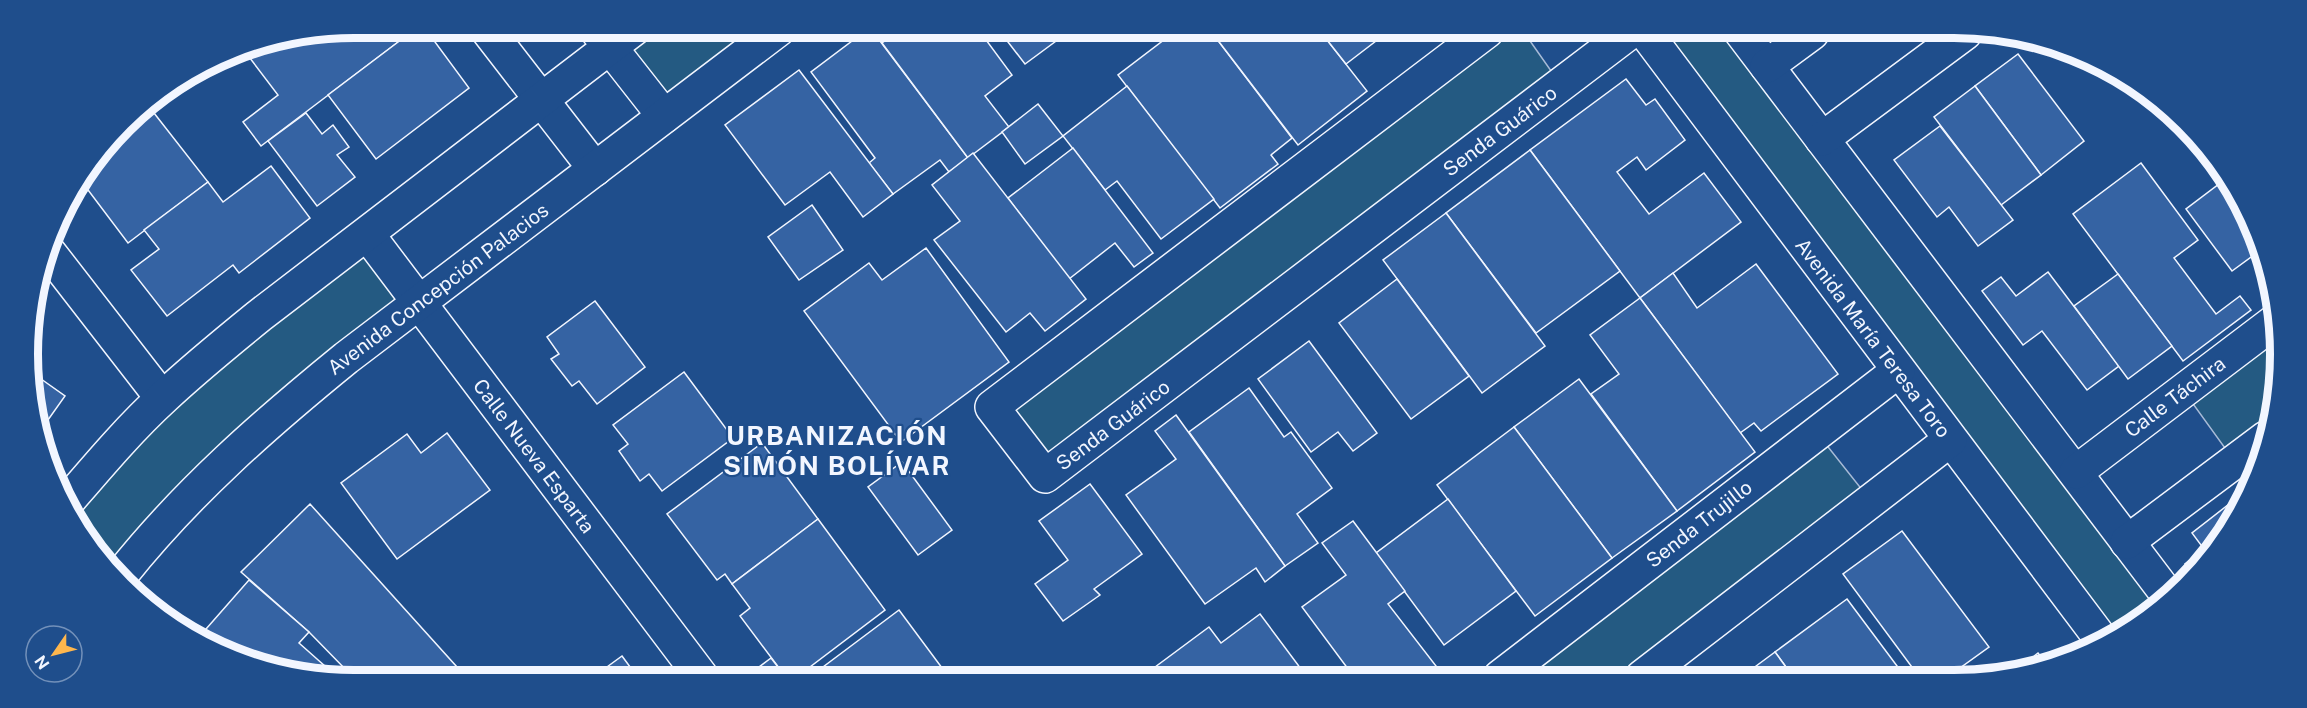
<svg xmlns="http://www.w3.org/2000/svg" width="2307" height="708" viewBox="0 0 2307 708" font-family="'Public Sans',sans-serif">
  <rect width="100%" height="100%" fill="#1f4e8c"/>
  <g fill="#245a82" stroke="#a8bbd7" stroke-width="1.5">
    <polygon points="635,28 779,29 664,116 610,47"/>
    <polygon points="1487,31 1523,31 1561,85 1045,476 992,407"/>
    <polygon points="1645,32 1741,32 2169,600 2104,643"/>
    <polygon points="368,235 418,303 121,575 82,536 67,502"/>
    <polygon points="2274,322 2274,418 2266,438 2235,462 2183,390"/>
    <polygon points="1817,433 1871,501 1642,677 1500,677"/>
  </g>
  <g fill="#3563a3" stroke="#f2f6ff" stroke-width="1.5">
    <polygon points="354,27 418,27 261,146 243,122 278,95 243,49"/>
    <polygon points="418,27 424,27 469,88 376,159 328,95"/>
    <polygon points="868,29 871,29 968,158 949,172 940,160 893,194 869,163 875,158 811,72"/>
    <polygon points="901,29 978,29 1012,75 985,96 1009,127 968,158 882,43"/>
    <polygon points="998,29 1071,30 1025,64"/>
    <polygon points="1177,30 1210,30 1292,138 1271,155 1278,164 1220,208 1118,75"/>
    <polygon points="1210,30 1320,31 1367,91 1298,145"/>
    <polygon points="1320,31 1389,31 1346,64"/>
    <polygon points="2018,54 2084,141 2041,175 1975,86"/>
    <polygon points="799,70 893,194 863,217 830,172 785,205 725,125"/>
    <polygon points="2120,76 2135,82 2138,85 2131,91"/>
    <polygon points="1626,79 1646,105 1655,99 1685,140 1646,170 1637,157 1617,172 1649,214 1704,173 1741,222 1640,298 1530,150"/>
    <polygon points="1127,86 1214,199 1161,239 1117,181 1105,190 1063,136"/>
    <polygon points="1975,86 2041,175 2001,205 1934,117"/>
    <polygon points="1038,104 1063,136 1025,164 1002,132"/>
    <polygon points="154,113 208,182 128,243 82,182 107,150"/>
    <polygon points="306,113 322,134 333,125 349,147 337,155 355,177 317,206 268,141"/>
    <polygon points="1940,126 2013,220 1978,246 1949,207 1937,217 1894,160"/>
    <polygon points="1073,148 1153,253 1134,267 1115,243 1069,279 1008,198"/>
    <polygon points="1530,150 1620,271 1536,333 1446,213"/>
    <polygon points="973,153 1086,299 1045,331 1030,313 1006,332 934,240 960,221 932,185"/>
    <polygon points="2141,163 2198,240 2174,258 2216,314 2240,296 2251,310 2183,361 2073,214"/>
    <polygon points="271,166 310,218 239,273 233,265 167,316 131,270 159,249 144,230 208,182 223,202"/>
    <polygon points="2227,178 2258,252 2232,271 2186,209"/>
    <polygon points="812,205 843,250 799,280 768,237"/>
    <polygon points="1446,213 1545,346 1482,393 1383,260"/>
    <polygon points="926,248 1009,362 901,442 804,311 869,263 882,280"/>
    <polygon points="1756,264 1838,374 1761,431 1754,423 1740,433 1640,298 1673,273 1697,308"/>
    <polygon points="2048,272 2119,366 2087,390 2042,331 2023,345 1982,291 2001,277 2016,296"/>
    <polygon points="2118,274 2172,346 2128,379 2074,306"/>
    <polygon points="1397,279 1469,376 1411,419 1339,323"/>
    <polygon points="1640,298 1755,452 1677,511 1591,394 1619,374 1590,335"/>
    <polygon points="595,301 645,367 597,404 579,381 572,386 551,359 559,354 547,337"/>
    <polygon points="1309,341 1377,433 1353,451 1338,432 1311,452 1258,379"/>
    <polygon points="684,372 733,438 662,491 649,474 640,481 619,451 628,444 613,425"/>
    <polygon points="34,374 65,396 38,434"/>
    <polygon points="1579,379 1677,511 1612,558 1514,427"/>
    <polygon points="1249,388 1284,437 1291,432 1332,488 1297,514 1318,543 1285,566 1189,432"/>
    <polygon points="1176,415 1285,566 1265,582 1256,568 1205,604 1126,495 1176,459 1155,431"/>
    <polygon points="1514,427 1612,558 1535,616 1437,485"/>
    <polygon points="447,433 490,490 397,559 341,483 407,434 421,453"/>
    <polygon points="762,443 818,519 732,584 725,574 717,580 667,514"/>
    <polygon points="902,462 952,530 918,555 868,487"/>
    <polygon points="1090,484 1142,554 1094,589 1100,595 1063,621 1035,584 1068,560 1039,521"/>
    <polygon points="2247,490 2236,517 2191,573 2185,564 2204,549 2192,533"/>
    <polygon points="1448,499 1516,591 1444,645 1376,553"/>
    <polygon points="310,504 457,667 448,675 351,675 309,632 241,572"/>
    <polygon points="818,519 885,610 798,676 785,676 740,616 750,608 732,584"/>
    <polygon points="1353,521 1405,591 1388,604 1443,675 1440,677 1354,677 1302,607 1346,575 1322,543"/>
    <polygon points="1902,531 1989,647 1946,678 1920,678 1843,574"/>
    <polygon points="249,580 309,632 299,643 335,675 290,675 199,637"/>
    <polygon points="1847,599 1906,678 1794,678 1775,652"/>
    <polygon points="899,610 948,676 811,676"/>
    <polygon points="1260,614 1307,677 1143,676 1209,627 1221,643"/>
    <polygon points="1775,652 1794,678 1740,678"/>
    <polygon points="2038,653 2046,663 2012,673"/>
    <polygon points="622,656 636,675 596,675"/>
    <polygon points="771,658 785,676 747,676"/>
  </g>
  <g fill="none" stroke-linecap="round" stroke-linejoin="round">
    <g stroke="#f2f6ff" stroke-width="36">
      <g id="minor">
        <polyline points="485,27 595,169"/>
        <polyline points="595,28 664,116"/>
        <polyline points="1487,31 992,407 1045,476 1630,32"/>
        <polyline points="1645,32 2104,643"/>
        <polyline points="1741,32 2170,598"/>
        <polyline points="1767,66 1812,33"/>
        <polyline points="1822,139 1965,33"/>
        <polyline points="368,235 701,676"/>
        <polyline points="48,251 162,398"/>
        <polyline points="2076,472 2274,322"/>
        <path d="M67,502c31,-36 62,-73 97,-105 31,-29 63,-55 95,-81l376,-288"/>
        <polyline points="2127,542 2266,438"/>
        <path d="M121,575c66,-83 144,-151 225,-217l433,-329"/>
        <polyline points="1500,677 1898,371"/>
        <polyline points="1642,677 1950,440"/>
      </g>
    </g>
    <use href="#minor" stroke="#1f4e8c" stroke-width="33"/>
  </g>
  <g text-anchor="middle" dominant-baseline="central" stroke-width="4.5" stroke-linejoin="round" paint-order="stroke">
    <g font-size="20" fill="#f2f6ff" stroke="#1f4e8c">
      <text transform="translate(1500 131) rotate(-37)">Senda Guárico</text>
      <text transform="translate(438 289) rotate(-37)">Avenida Concepción Palacios</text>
      <text transform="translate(1873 338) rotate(53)">Avenida María Teresa Toro</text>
      <text transform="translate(2175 397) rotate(-37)">Calle Táchira</text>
      <text transform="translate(1113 425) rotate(-37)">Senda Guárico</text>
      <text transform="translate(534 456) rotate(53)">Calle Nueva Esparta</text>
      <text transform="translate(1699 524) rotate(-38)">Senda Trujillo</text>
    </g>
    <g font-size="26" font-weight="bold" letter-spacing="1.5" fill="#f2f6ff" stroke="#1f4e8c">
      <text x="837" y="435">URBANIZACIÓN<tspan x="837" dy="30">SIMÓN BOLÍVAR</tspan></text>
    </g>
  </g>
  <path d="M0 0H2307V708H0ZM354 38H1954A316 316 0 0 1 2270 354V354A316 316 0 0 1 1954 670H354A316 316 0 0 1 38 354V354A316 316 0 0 1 354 38Z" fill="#1f4e8c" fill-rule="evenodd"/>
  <path fill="none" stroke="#f2f6ff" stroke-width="8" d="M354 38H1954A316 316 0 0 1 2270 354V354A316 316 0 0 1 1954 670H354A316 316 0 0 1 38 354V354A316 316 0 0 1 354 38Z"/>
  <g transform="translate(54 654) rotate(235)"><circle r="28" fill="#1f4e8c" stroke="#7391ba" stroke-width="1.5"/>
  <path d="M0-4.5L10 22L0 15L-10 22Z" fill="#ffb74d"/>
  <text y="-9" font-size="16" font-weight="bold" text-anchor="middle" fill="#f2f6ff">N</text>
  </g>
</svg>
